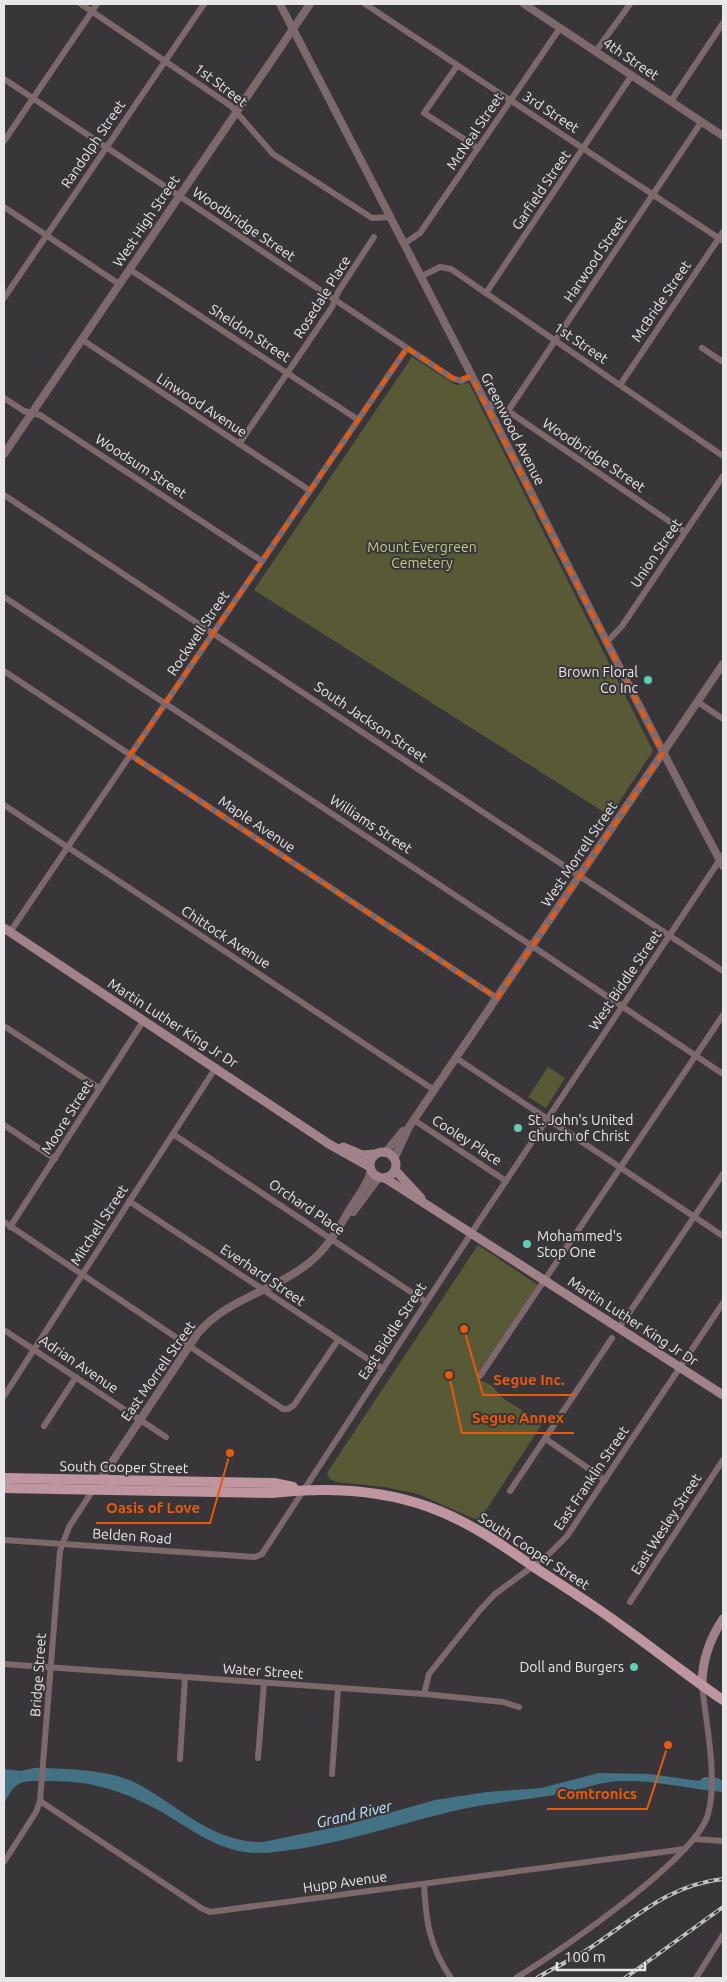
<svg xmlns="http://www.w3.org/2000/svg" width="727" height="1982" viewBox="0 0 727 1982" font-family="Ubuntu,sans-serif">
  <rect width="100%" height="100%" fill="#39363a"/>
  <g fill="#575a34">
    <polygon points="412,357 456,385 469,383 653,751 610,816 254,590"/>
    <polygon points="548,1067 565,1078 546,1108 528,1097"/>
    <polygon points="478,1245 538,1285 477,1379 491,1385 503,1398 542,1424 479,1521 418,1494 384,1487 336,1482 330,1479 327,1473"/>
  </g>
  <path fill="#447285" d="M34,1768c28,0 78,2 102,15 42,22 76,60 127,59l83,-17 89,-25 52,-8 54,-4 58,-15 51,1 49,7 5,-4 14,1 5,3v11c-33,-3 -68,-12 -102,-11 -23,1 -44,10 -67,14 -37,6 -76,9 -112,19 -49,12 -94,27 -144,35 -18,2 -35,6 -53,3 -33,-5 -57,-25 -85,-41 -36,-20 -70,-31 -112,-30 -27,0 -32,-2 -44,23v-35l17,2z"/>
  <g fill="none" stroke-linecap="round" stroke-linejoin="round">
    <g stroke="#7c686d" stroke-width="6">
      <polyline points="81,4 231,106 273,154 372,218 391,217"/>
      <polyline points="365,4 723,241"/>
      <polyline points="596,51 630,4"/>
      <polyline points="457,66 424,113 478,148"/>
      <polyline points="4,79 452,378 461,381 471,376"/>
      <polyline points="671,101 723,23"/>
      <polyline points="4,141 97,4"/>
      <polyline points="4,207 119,284"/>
      <polyline points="405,243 420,233 560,28"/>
      <polyline points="129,269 357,419"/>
      <polyline points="422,276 440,267 451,269 723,456"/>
      <polyline points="486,293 632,75"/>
      <polyline points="4,298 204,4"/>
      <polyline points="81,339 309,490"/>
      <polyline points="702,348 723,362"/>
      <polyline points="620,385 723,232"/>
      <polyline points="4,398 24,411 40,415 262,561"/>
      <polyline points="486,403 508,411 685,532"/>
      <polyline points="508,411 702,121"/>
      <polyline points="239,444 332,307 338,292 374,237"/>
      <polyline points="4,495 723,971"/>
      <polyline points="4,597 538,950 723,1074"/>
      <polyline points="607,642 622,626 723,476"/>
      <polyline points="4,671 497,998"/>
      <polyline points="698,702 723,719"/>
      <polyline points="4,805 434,1090"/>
      <polyline points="10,932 407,348"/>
      <polyline points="4,1026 99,1088"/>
      <polyline points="456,1058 723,1236"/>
      <polyline points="414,1120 506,1181"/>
      <polyline points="4,1125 55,1159"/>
      <polyline points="173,1134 426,1302"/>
      <polyline points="129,1201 383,1369"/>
      <polyline points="4,1222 283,1409 288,1409 294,1405 338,1340"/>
      <polyline points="10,1227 144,1020"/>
      <polyline points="619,1328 723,1174"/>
      <polyline points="4,1330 166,1437"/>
      <polyline points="480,1376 723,1015"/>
      <polyline points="4,1396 216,1067"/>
      <polyline points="44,1426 76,1377"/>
      <polyline points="546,1439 605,1480"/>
      <polyline points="510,1491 612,1338"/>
      <polyline points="4,1540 255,1557 262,1554 476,1226 723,855"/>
      <polyline points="630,1602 723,1460"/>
      <polyline points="4,1664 424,1694 503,1702 519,1707"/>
      <polyline points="424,1694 429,1674 480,1610 495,1594 548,1555 567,1536 723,1303"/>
      <polyline points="258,1758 264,1683"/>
      <polyline points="180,1759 185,1678"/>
      <polyline points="332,1774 338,1689"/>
      <polyline points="40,1801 201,1908 210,1912 685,1849"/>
      <polyline points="695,1839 723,1841"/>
      <polyline points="4,1862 36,1812 40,1801 60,1551 69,1527 93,1490"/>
      <path d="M424,1884c2,37 5,62 27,94"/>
      <path d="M516,1978c42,-26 181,-120 192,-164 10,-35 -2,-91 -6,-129"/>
      <polyline points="696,1978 723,1935"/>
    </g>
    <g stroke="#7c686d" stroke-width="8">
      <path d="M280,4c78,151 157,302 234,455 69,136 137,273 209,407"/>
      <polyline points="524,4 723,136"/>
      <polyline points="4,454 310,4"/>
      <polyline points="385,1153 403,1131"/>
      <polyline points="394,1159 409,1127 723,664"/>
      <polyline points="353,1212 379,1177"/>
      <path d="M100,1480l98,-147c30,-35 77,-42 112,-71 16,-13 27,-31 37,-48 8,-15 20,-27 24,-43"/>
    </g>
    <g stroke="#a2828a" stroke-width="9">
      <polyline points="4,928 329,1144 370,1167"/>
      <polyline points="343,1147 362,1155 375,1154"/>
      <circle cx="383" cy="1165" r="13"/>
      <polyline points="395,1170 421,1198"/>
      <polyline points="385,1178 723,1395"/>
      <path d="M702,1685c0,-25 7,-45 21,-66"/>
    </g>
    <g stroke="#bf96a0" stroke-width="10">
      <polyline points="4,1478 274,1483 293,1487"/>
      <path d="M4,1488l268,5c53,-6 107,-4 157,14 39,14 72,37 105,60 29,19 58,37 85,57 35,25 69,52 104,76"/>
    </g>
    <g stroke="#c3c1c4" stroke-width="4">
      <g id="rail">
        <path d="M537,1978c17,-11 36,-18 53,-30 45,-30 78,-63 133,-69"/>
        <polyline points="625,1978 723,1907"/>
      </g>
    </g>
    <use href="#rail" stroke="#39363a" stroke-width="2" stroke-dasharray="5.5" stroke-linecap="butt"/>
  </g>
  <path fill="none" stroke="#e8590c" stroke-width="4" stroke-dasharray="10 6" stroke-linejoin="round" d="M407,348l49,32 15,-4 192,377 -166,245 -367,-243z"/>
  <g fill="#5eceb7" stroke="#39363a" stroke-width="2">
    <circle cx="648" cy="680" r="5"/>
    <circle cx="518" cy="1128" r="5"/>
    <circle cx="527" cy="1244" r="5"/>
    <circle cx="634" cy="1667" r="5"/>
  </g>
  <g text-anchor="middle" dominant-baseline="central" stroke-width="4" stroke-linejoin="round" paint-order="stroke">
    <g font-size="14" fill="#e8e6e9" stroke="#39363a">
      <text transform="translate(631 59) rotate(34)">4th Street</text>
      <text transform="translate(221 85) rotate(37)">1st Street</text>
      <text transform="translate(551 112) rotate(33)">3rd Street</text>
      <text transform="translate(475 131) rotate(-56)">McNeal Street</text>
      <text transform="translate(93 144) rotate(-56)">Randolph Street</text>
      <text transform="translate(541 190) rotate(-56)">Garfield Street</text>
      <text transform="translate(146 221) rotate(-56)">West High Street</text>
      <text transform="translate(244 224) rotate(34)">Woodbridge Street</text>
      <text transform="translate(595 259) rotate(-56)">Harwood Street</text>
      <text transform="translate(322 297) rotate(-58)">Rosedale Place</text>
      <text transform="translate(661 301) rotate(-56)">McBride Street</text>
      <text transform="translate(250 333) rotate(33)">Sheldon Street</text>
      <text transform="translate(581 343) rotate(34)">1st Street</text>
      <text transform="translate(202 405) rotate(33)">Linwood Avenue</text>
      <text transform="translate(513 429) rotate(63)">Greenwood Avenue</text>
      <text transform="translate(594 455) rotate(34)">Woodbridge Street</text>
      <text transform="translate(141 466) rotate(33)">Woodsum Street</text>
      <text transform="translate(656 553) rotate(-56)">Union Street</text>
      <text transform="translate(198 633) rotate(-56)">Rockwell Street</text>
      <text transform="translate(371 722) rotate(34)">South Jackson Street</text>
      <text transform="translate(257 824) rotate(34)">Maple Avenue</text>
      <text transform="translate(371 824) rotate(33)">Williams Street</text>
      <text transform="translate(579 854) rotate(-56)">West Morrell Street</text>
      <text transform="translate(226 937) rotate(33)">Chittock Avenue</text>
      <text transform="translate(625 980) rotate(-56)">West Biddle Street</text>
      <text transform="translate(173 1023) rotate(33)">Martin Luther King Jr Dr</text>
      <text transform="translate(67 1117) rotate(-58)">Moore Street</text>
      <text transform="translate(467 1140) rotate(33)">Cooley Place</text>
      <text transform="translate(307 1207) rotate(34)">Orchard Place</text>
      <text transform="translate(99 1225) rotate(-57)">Mitchell Street</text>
      <text transform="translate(263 1275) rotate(34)">Everhard Street</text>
      <text transform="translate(633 1321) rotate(33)">Martin Luther King Jr Dr</text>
      <text transform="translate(392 1331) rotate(-57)">East Biddle Street</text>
      <text transform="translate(79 1364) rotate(34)">Adrian Avenue</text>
      <text transform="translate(158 1371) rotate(-55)">East Morrell Street</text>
      <text transform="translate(124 1467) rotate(1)">South Cooper Street</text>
      <text transform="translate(591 1478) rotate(-56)">East Franklin Street</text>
      <text transform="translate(666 1524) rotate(-57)">East Wesley Street</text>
      <text transform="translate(132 1536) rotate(4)">Belden Road</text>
      <text transform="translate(534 1551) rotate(33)">South Cooper Street</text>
      <text transform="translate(263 1671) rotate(4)">Water Street</text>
      <text transform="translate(38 1675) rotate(-86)">Bridge Street</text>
      <text transform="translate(345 1882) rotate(-8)">Hupp Avenue</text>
    </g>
    <g font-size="14" fill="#c4ca86" stroke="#39363a">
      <text x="422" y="547">Mount Evergreen<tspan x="422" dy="16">Cemetery</tspan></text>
    </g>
    <g font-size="14" fill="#e8e6e9" stroke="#39363a" text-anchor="end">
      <text x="638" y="672">Brown Floral<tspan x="638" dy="16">Co Inc</tspan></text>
      <text x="528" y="1120" text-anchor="start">St. John's United<tspan x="528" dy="16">Church of Christ</tspan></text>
      <text x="537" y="1236" text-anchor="start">Mohammed's<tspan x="537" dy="16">Stop One</tspan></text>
      <text x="624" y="1667">Doll and Burgers</text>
    </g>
    <g font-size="15" font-style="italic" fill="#bfebff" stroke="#39363a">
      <text transform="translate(354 1814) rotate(-13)">Grand River</text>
    </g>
  </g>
  <path fill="none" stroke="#e8590c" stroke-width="2" d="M464 1329L483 1395H575M449 1375L462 1433H574M230 1453L210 1523H96M668 1745L647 1809H547"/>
  <g fill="#e8590c" stroke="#39363a" stroke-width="2">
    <circle cx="464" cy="1329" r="5"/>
    <circle cx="449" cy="1375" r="5"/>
    <circle cx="230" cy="1453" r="5"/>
    <circle cx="668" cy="1745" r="5"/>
  </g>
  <g font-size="15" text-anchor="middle" font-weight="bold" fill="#e8590c" stroke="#39363a" stroke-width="4" stroke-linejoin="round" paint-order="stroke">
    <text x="529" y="1385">Segue Inc.</text>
    <text x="518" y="1423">Segue Annex</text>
    <text x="153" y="1513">Oasis of Love</text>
    <text x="597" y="1799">Comtronics</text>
  </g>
  <rect width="727" height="1982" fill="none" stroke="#e8e6e9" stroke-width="10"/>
  <path d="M557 1962v8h88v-8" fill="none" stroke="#e8e6e9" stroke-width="2.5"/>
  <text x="564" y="1962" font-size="15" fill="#e8e6e9" stroke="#39363a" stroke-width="4" paint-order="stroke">100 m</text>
</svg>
